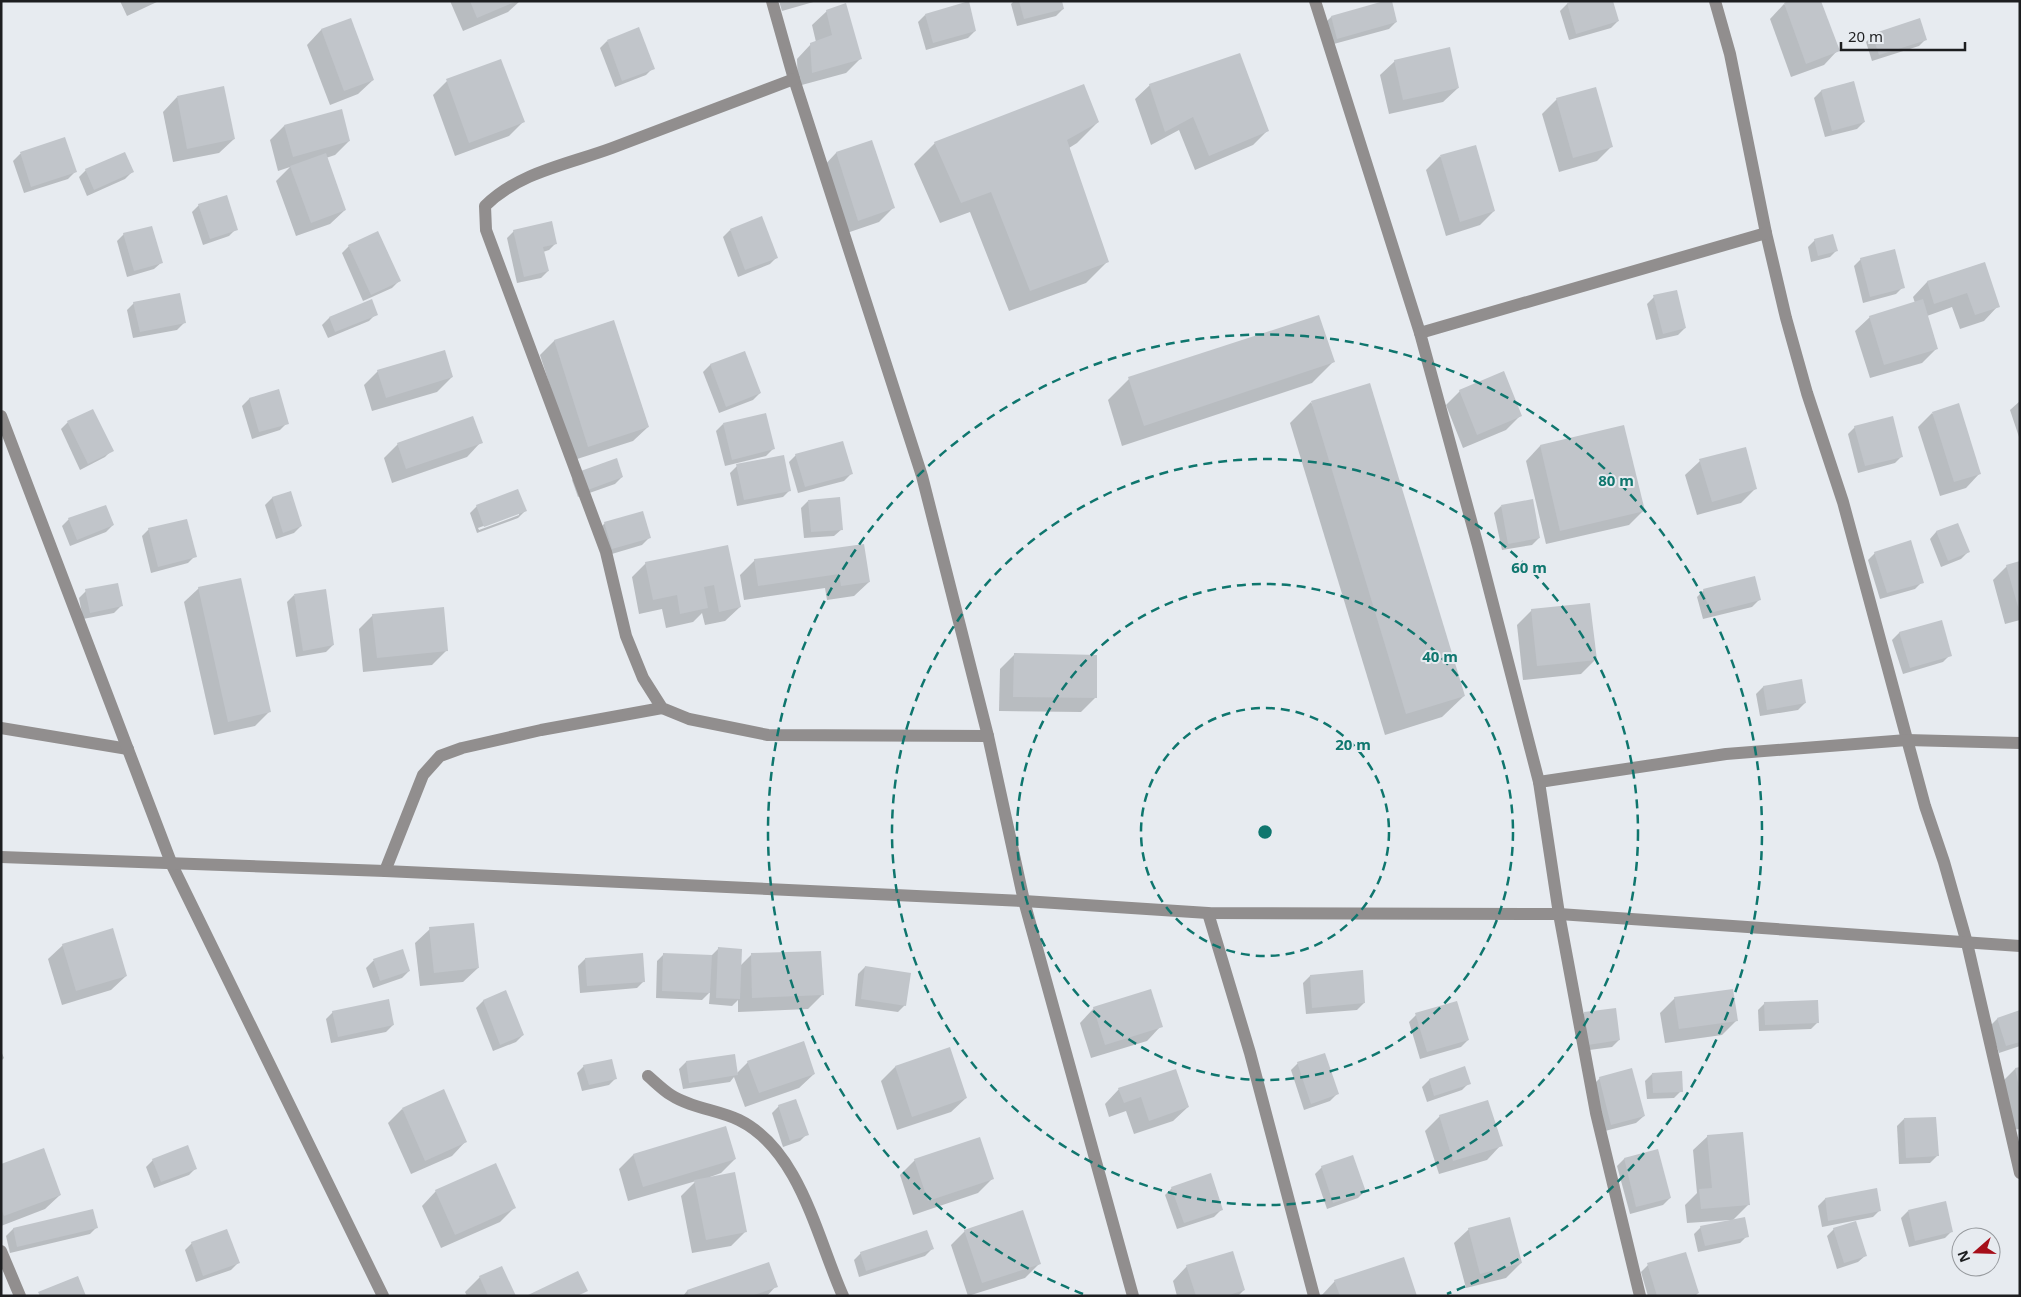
<svg xmlns="http://www.w3.org/2000/svg" width="2021" height="1297" viewBox="0 0 2021 1297" font-family="'Noto Sans',sans-serif">
  <rect width="100%" height="100%" fill="#e7ebf0"/>
  <g fill="#0003" fill-rule="evenodd">
    <polygon points="120,1 159,1 127,16"/>
    <polygon points="450,1 520,1 508,12 463,31"/>
    <polygon points="779,1 817,1 782,11"/>
    <polygon points="1014,1 1061,1 1063,9 1056,16 1017,26 1011,4"/>
    <polygon points="1578,1 1618,21 1611,28 1569,40 1560,11 1567,4"/>
    <polygon points="1784,4 1838,50 1824,65 1791,77 1770,19"/>
    <polygon points="827,11 861,58 846,73 798,86 797,59 811,44 816,42 812,25"/>
    <polygon points="925,15 975,31 968,38 926,50 918,22"/>
    <polygon points="1331,17 1396,22 1389,29 1330,45 1324,24"/>
    <polygon points="350,20 373,80 358,94 330,105 307,45 321,30"/>
    <polygon points="1873,35 1926,39 1919,46 1872,61 1866,42"/>
    <polygon points="607,41 653,68 646,75 615,87 600,48"/>
    <polygon points="1395,61 1458,88 1443,102 1389,114 1380,75"/>
    <polygon points="447,81 523,122 509,136 455,156 433,95"/>
    <polygon points="1853,82 1864,122 1857,129 1825,137 1814,98 1821,91"/>
    <polygon points="1150,85 1267,131 1253,145 1195,170 1179,130 1151,145 1135,99"/>
    <polygon points="177,97 234,139 219,153 173,162 163,112"/>
    <polygon points="1557,99 1612,146 1597,161 1559,172 1542,114"/>
    <polygon points="1098,122 1077,143 1069,148 1107,262 1086,283 1009,311 970,212 940,223 914,164 935,143"/>
    <polygon points="284,126 349,141 335,155 326,158 345,210 330,224 296,236 276,181 290,167 278,171 270,140"/>
    <polygon points="64,139 75,172 68,179 24,193 13,161 20,154"/>
    <polygon points="871,142 893,208 879,222 844,234 822,168 836,153"/>
    <polygon points="1440,156 1494,211 1480,225 1446,236 1426,170"/>
    <polygon points="86,170 132,172 125,179 87,196 79,177"/>
    <polygon points="199,205 236,229 229,236 203,245 192,212"/>
    <polygon points="730,230 777,257 770,264 738,277 723,237"/>
    <polygon points="514,231 556,243 549,250 543,252 548,271 541,278 517,283 507,238"/>
    <polygon points="124,234 162,262 154,269 127,277 117,241"/>
    <polygon points="1815,240 1837,250 1830,257 1811,262 1808,247"/>
    <polygon points="349,246 399,281 392,288 363,301 342,253"/>
    <polygon points="1861,259 1903,287 1896,294 1863,303 1854,266"/>
    <polygon points="1984,263 1998,306 1984,321 1960,329 1952,307 1927,316 1937,348 1922,363 1870,378 1855,331 1870,317 1915,303 1913,297 1927,282"/>
    <polygon points="1654,297 1685,328 1678,335 1656,340 1647,304"/>
    <polygon points="134,303 184,323 177,330 133,338 127,310"/>
    <polygon points="376,314 369,321 328,338 322,325 329,318"/>
    <polygon points="613,321 648,427 633,441 574,460 540,355 554,341"/>
    <polygon points="744,353 760,393 753,400 719,413 703,372 710,365"/>
    <polygon points="1333,362 1312,383 1122,446 1108,400 1129,379"/>
    <polygon points="378,371 452,377 437,392 372,411 364,385"/>
    <polygon points="278,390 287,423 280,430 252,439 242,406 249,399"/>
    <polygon points="1460,391 1520,416 1506,430 1463,448 1446,405"/>
    <polygon points="2020,401 2020,440 2010,410"/>
    <polygon points="1311,402 1464,696 1442,717 1385,735 1290,423"/>
    <polygon points="1932,413 1980,473 1966,488 1940,496 1918,427"/>
    <polygon points="68,422 112,450 105,457 80,470 61,429"/>
    <polygon points="723,424 773,449 766,456 725,466 716,431"/>
    <polygon points="1623,427 1643,511 1629,525 1546,544 1526,461 1540,446"/>
    <polygon points="1855,427 1902,456 1895,463 1858,473 1848,434"/>
    <polygon points="481,442 467,457 392,483 384,458 398,444"/>
    <polygon points="796,455 851,474 844,481 798,493 789,462"/>
    <polygon points="1700,461 1756,488 1741,503 1697,515 1685,475"/>
    <polygon points="737,466 790,490 783,497 737,506 730,473"/>
    <polygon points="579,473 622,477 615,484 578,497 572,480"/>
    <polygon points="290,492 301,526 294,533 276,539 265,505 272,498"/>
    <polygon points="808,501 842,529 834,536 804,538 801,508"/>
    <path d="M477,506l48,5 -7,7 -41,15 -7,-20zM519,513v2l-40,15 -1,-2z"/>
    <polygon points="1501,506 1539,538 1532,545 1502,550 1494,513"/>
    <polygon points="69,519 113,525 106,532 70,546 62,526"/>
    <polygon points="605,523 649,538 642,545 605,556 598,530"/>
    <polygon points="1957,524 1968,552 1961,559 1941,567 1930,539 1936,532"/>
    <polygon points="149,529 195,556 188,563 151,573 142,536"/>
    <polygon points="863,545 869,582 854,596 827,600 825,588 744,600 740,575 755,560"/>
    <polygon points="727,546 740,607 725,621 705,625 702,613 693,622 666,628 662,609 639,614 632,577 646,563"/>
    <polygon points="1875,553 1922,582 1915,589 1880,599 1868,560"/>
    <polygon points="2020,562 2020,620 2005,624 1993,580 2007,566"/>
    <polygon points="199,588 269,712 255,726 214,735 184,602"/>
    <polygon points="1704,590 1759,600 1752,607 1703,619 1697,597"/>
    <polygon points="86,591 121,606 114,613 83,619 79,598"/>
    <polygon points="294,595 333,645 326,652 296,657 287,602"/>
    <polygon points="1532,610 1596,659 1581,674 1523,680 1517,625"/>
    <polygon points="373,615 447,650 432,665 363,672 359,629"/>
    <polygon points="1941,621 1950,655 1943,662 1903,674 1892,640 1899,633"/>
    <polygon points="1015,654 1096,697 1081,712 999,711 1000,669"/>
    <polygon points="1801,681 1805,703 1798,710 1760,716 1756,694 1763,687"/>
    <polygon points="430,929 478,968 463,982 420,986 415,943"/>
    <polygon points="63,945 126,976 111,990 62,1005 48,959"/>
    <polygon points="718,949 740,966 751,955 822,995 808,1009 738,1012 738,1000 732,1006 709,1004 710,992 702,1000 656,998 657,961 664,954 711,956"/>
    <polygon points="402,951 409,971 402,978 373,988 366,968 373,961"/>
    <polygon points="585,959 644,981 637,988 580,993 578,966"/>
    <polygon points="865,967 905,1005 898,1012 855,1006 858,974"/>
    <polygon points="1310,976 1364,1003 1357,1010 1306,1014 1303,983"/>
    <polygon points="505,992 523,1035 516,1042 493,1051 476,1008 483,1001"/>
    <polygon points="1675,998 1737,1020 1722,1035 1665,1043 1660,1013"/>
    <polygon points="1765,1003 1818,1022 1811,1029 1759,1031 1758,1010"/>
    <polygon points="1094,1008 1161,1026 1147,1041 1091,1058 1080,1023"/>
    <polygon points="333,1012 393,1025 386,1032 331,1043 326,1019"/>
    <polygon points="2020,1012 2020,1046 1999,1053 1990,1026 1997,1019"/>
    <polygon points="1584,1013 1619,1040 1612,1047 1582,1051 1577,1020"/>
    <polygon points="1416,1015 1468,1040 1461,1047 1420,1059 1409,1022"/>
    <polygon points="949,1049 966,1098 951,1112 897,1130 881,1081 895,1067"/>
    <polygon points="1,1051 4,1058 1,1061"/>
    <polygon points="686,1062 736,1074 748,1062 814,1074 799,1088 745,1107 734,1077 730,1082 683,1089 679,1069"/>
    <polygon points="1298,1063 1337,1094 1330,1101 1304,1110 1291,1070"/>
    <polygon points="584,1066 616,1078 609,1085 582,1091 577,1073"/>
    <polygon points="2020,1068 2020,1129 2011,1130 2001,1083 2015,1069"/>
    <polygon points="1652,1074 1681,1091 1674,1098 1647,1099 1645,1081"/>
    <polygon points="1600,1078 1644,1116 1636,1123 1605,1131 1593,1085"/>
    <polygon points="1429,1080 1469,1083 1462,1090 1427,1102 1422,1087"/>
    <polygon points="1119,1089 1188,1107 1173,1121 1134,1134 1126,1111 1109,1117 1105,1104"/>
    <polygon points="779,1106 807,1134 800,1141 783,1147 772,1113"/>
    <polygon points="402,1109 466,1141 452,1156 411,1174 388,1123"/>
    <polygon points="1440,1116 1501,1145 1487,1160 1439,1174 1425,1131"/>
    <polygon points="1904,1119 1937,1156 1930,1163 1899,1164 1897,1126"/>
    <polygon points="1708,1136 1748,1205 1732,1221 1747,1236 1740,1243 1698,1252 1694,1234 1701,1227 1731,1221 1731,1220 1687,1223 1685,1205 1697,1193 1693,1150"/>
    <polygon points="1657,1150 1670,1198 1663,1205 1630,1214 1617,1166 1624,1159"/>
    <polygon points="633,1155 735,1159 721,1173 710,1177 745,1232 731,1246 692,1253 681,1196 696,1181 628,1201 619,1169"/>
    <polygon points="153,1160 196,1168 189,1175 154,1188 146,1167"/>
    <polygon points="915,1160 992,1179 978,1193 913,1215 900,1175"/>
    <polygon points="1,1165 60,1195 45,1209 1,1226"/>
    <polygon points="1322,1167 1365,1191 1358,1198 1327,1209 1315,1174"/>
    <polygon points="1172,1188 1221,1210 1214,1217 1177,1229 1165,1195"/>
    <polygon points="436,1191 515,1207 500,1222 441,1248 422,1206"/>
    <polygon points="1825,1199 1880,1210 1873,1217 1822,1227 1818,1206"/>
    <polygon points="92,1210 97,1227 90,1234 10,1253 6,1236 13,1229"/>
    <polygon points="1908,1211 1952,1231 1945,1238 1909,1247 1901,1218"/>
    <polygon points="1469,1229 1521,1263 1506,1278 1466,1288 1454,1243"/>
    <polygon points="1834,1229 1865,1256 1858,1262 1837,1269 1827,1236"/>
    <polygon points="965,1231 1039,1264 1025,1278 968,1296 951,1245"/>
    <polygon points="192,1243 238,1263 231,1270 196,1282 185,1250"/>
    <polygon points="932,1249 925,1256 859,1277 854,1260 861,1253"/>
    <polygon points="769,1264 776,1286 767,1296 683,1296 687,1291"/>
    <polygon points="1648,1265 1698,1293 1695,1296 1648,1296 1641,1272"/>
    <polygon points="1187,1266 1244,1290 1238,1296 1177,1296 1173,1281"/>
    <polygon points="480,1277 514,1296 467,1296 465,1292"/>
    <polygon points="1335,1281 1416,1296 1321,1296"/>
  </g>
  <g fill="#c1c5ca">
    <polygon points="470,1 517,1 477,18"/>
    <polygon points="969,1 976,31 933,43 925,14"/>
    <polygon points="1019,1 1062,1 1064,9 1024,19"/>
    <polygon points="1384,1 1392,1 1397,22 1337,39 1331,16"/>
    <polygon points="1574,1 1613,1 1619,21 1576,34 1567,3"/>
    <polygon points="1788,1 1821,1 1840,51 1806,64 1784,3"/>
    <polygon points="846,3 862,59 812,73 810,43 832,35 826,10"/>
    <polygon points="351,18 374,80 344,91 321,29"/>
    <polygon points="1920,18 1927,40 1879,55 1872,34"/>
    <polygon points="639,27 655,69 622,81 607,40"/>
    <polygon points="1450,47 1459,88 1403,100 1394,60"/>
    <polygon points="1240,53 1269,131 1209,156 1193,117 1165,132 1149,84"/>
    <polygon points="501,59 525,122 469,143 446,79"/>
    <polygon points="1854,81 1865,122 1832,131 1821,90"/>
    <polygon points="1084,84 1099,122 1067,140 1109,262 1030,291 991,192 961,203 934,142"/>
    <polygon points="224,86 235,139 187,149 177,96"/>
    <polygon points="1596,87 1613,147 1573,158 1556,98"/>
    <polygon points="342,109 350,141 293,157 284,125"/>
    <polygon points="65,137 77,172 31,187 20,152"/>
    <polygon points="872,140 895,208 858,221 836,152"/>
    <polygon points="1476,145 1495,211 1460,222 1440,155"/>
    <polygon points="125,152 134,172 94,190 85,169"/>
    <polygon points="326,153 346,210 311,223 290,166"/>
    <polygon points="227,195 238,230 210,239 198,204"/>
    <polygon points="762,216 778,258 745,270 730,229"/>
    <polygon points="552,221 557,244 543,247 549,271 524,277 513,230"/>
    <polygon points="152,226 163,263 134,271 123,233"/>
    <polygon points="378,231 401,281 371,295 348,245"/>
    <polygon points="1833,234 1838,251 1818,256 1814,239"/>
    <polygon points="1895,249 1905,288 1870,297 1860,258"/>
    <polygon points="1985,262 2000,307 1975,315 1967,293 1934,304 1927,281"/>
    <polygon points="1677,290 1686,328 1663,334 1653,295"/>
    <polygon points="180,293 186,323 140,332 133,302"/>
    <polygon points="372,299 378,315 335,332 329,317"/>
    <polygon points="1923,299 1938,349 1884,365 1869,316"/>
    <polygon points="1319,315 1335,362 1144,426 1128,377"/>
    <polygon points="614,320 649,427 588,447 554,340"/>
    <polygon points="445,350 453,377 386,398 377,370"/>
    <polygon points="745,351 761,393 726,407 710,364"/>
    <polygon points="1504,371 1522,416 1477,435 1459,390"/>
    <polygon points="1370,383 1465,696 1406,714 1311,401"/>
    <polygon points="279,389 289,424 259,432 249,398"/>
    <polygon points="1959,403 1981,474 1954,482 1932,412"/>
    <polygon points="93,409 114,451 88,464 67,421"/>
    <polygon points="766,413 775,449 732,460 723,423"/>
    <polygon points="473,416 483,443 406,469 397,443"/>
    <polygon points="1893,416 1903,457 1865,466 1854,426"/>
    <polygon points="1624,425 1645,511 1560,531 1540,445"/>
    <polygon points="843,441 853,474 805,487 795,454"/>
    <polygon points="1746,447 1757,489 1712,502 1699,459"/>
    <polygon points="784,455 791,491 744,500 736,464"/>
    <polygon points="617,458 623,477 585,491 578,472"/>
    <polygon points="518,489 527,511 484,527 476,505"/>
    <polygon points="291,491 302,526 283,533 272,497"/>
    <polygon points="840,497 843,530 811,532 808,500"/>
    <polygon points="1533,499 1540,538 1508,544 1501,505"/>
    <polygon points="106,505 114,525 77,540 68,518"/>
    <polygon points="643,511 651,538 612,549 604,522"/>
    <polygon points="187,519 197,557 158,567 148,528"/>
    <polygon points="1958,523 1970,552 1948,561 1936,531"/>
    <polygon points="1911,540 1924,583 1887,593 1874,552"/>
    <polygon points="864,544 870,582 841,586 839,574 758,586 754,559"/>
    <polygon points="728,545 741,607 719,612 714,585 704,587 708,608 680,614 677,595 653,600 645,562"/>
    <polygon points="2020,561 2020,610 2019,610 2006,565"/>
    <polygon points="1755,576 1761,600 1710,613 1703,589"/>
    <polygon points="241,578 271,712 228,722 198,587"/>
    <polygon points="118,583 123,606 90,613 85,589"/>
    <polygon points="326,589 334,645 303,651 294,594"/>
    <polygon points="1590,603 1597,660 1537,666 1531,609"/>
    <polygon points="444,607 448,651 377,658 372,614"/>
    <polygon points="1942,620 1952,656 1910,668 1899,632"/>
    <polygon points="1014,653 1097,655 1097,698 1013,697"/>
    <polygon points="1802,679 1806,703 1767,710 1763,686"/>
    <polygon points="474,923 479,968 434,973 429,927"/>
    <polygon points="113,928 127,976 76,991 62,944"/>
    <polygon points="718,947 742,949 740,999 716,998"/>
    <polygon points="403,949 410,971 380,981 373,959"/>
    <polygon points="821,951 824,995 752,998 751,953"/>
    <polygon points="643,953 645,982 587,986 585,958"/>
    <polygon points="663,953 712,955 710,993 662,991"/>
    <polygon points="865,966 911,973 906,1006 861,999"/>
    <polygon points="1363,970 1365,1003 1312,1008 1310,975"/>
    <polygon points="1151,989 1163,1027 1105,1045 1093,1007"/>
    <polygon points="1733,989 1738,1021 1679,1029 1674,997"/>
    <polygon points="506,990 524,1035 500,1045 483,1000"/>
    <polygon points="389,999 394,1025 338,1037 332,1011"/>
    <polygon points="1818,1000 1819,1023 1765,1025 1764,1002"/>
    <polygon points="1457,1001 1469,1040 1427,1052 1415,1013"/>
    <polygon points="1616,1008 1620,1040 1588,1045 1584,1012"/>
    <polygon points="2020,1010 2020,1042 2006,1046 1997,1018"/>
    <polygon points="804,1041 815,1074 759,1093 747,1061"/>
    <polygon points="950,1047 967,1098 912,1117 895,1066"/>
    <polygon points="1325,1053 1339,1094 1311,1104 1297,1062"/>
    <polygon points="735,1054 738,1075 689,1083 686,1061"/>
    <polygon points="612,1059 617,1079 589,1085 583,1065"/>
    <polygon points="1465,1066 1471,1084 1434,1096 1429,1079"/>
    <polygon points="2020,1067 2020,1087 2019,1087 2015,1068"/>
    <polygon points="1632,1068 1645,1116 1611,1125 1599,1077"/>
    <polygon points="1176,1069 1189,1107 1149,1121 1141,1097 1124,1103 1118,1088"/>
    <polygon points="1682,1071 1683,1092 1653,1093 1652,1073"/>
    <polygon points="444,1089 467,1142 425,1161 402,1108"/>
    <polygon points="796,1099 809,1135 790,1141 778,1105"/>
    <polygon points="1488,1100 1503,1146 1453,1161 1439,1115"/>
    <polygon points="1936,1117 1939,1156 1906,1158 1904,1118"/>
    <polygon points="726,1126 736,1159 643,1187 633,1154"/>
    <polygon points="1743,1132 1750,1205 1701,1209 1699,1189 1712,1188 1707,1135"/>
    <polygon points="980,1137 994,1179 928,1201 914,1159"/>
    <polygon points="188,1145 197,1169 161,1182 152,1159"/>
    <polygon points="44,1148 61,1195 4,1216 1,1209 1,1164"/>
    <polygon points="1658,1149 1671,1198 1636,1207 1624,1158"/>
    <polygon points="1353,1155 1366,1192 1333,1203 1321,1166"/>
    <polygon points="496,1163 516,1208 455,1235 435,1190"/>
    <polygon points="735,1172 747,1232 706,1240 694,1180"/>
    <polygon points="1211,1173 1223,1210 1184,1223 1171,1187"/>
    <polygon points="1877,1188 1881,1211 1828,1221 1825,1198"/>
    <polygon points="1946,1201 1953,1232 1915,1241 1908,1210"/>
    <polygon points="93,1209 98,1228 17,1247 13,1228"/>
    <polygon points="1023,1210 1041,1264 982,1283 964,1230"/>
    <polygon points="1510,1217 1522,1263 1480,1274 1468,1228"/>
    <polygon points="1745,1217 1749,1237 1705,1246 1700,1226"/>
    <polygon points="1856,1221 1867,1256 1844,1263 1833,1228"/>
    <polygon points="227,1229 240,1263 203,1276 191,1242"/>
    <polygon points="927,1230 934,1249 866,1271 860,1252"/>
    <polygon points="1233,1251 1245,1290 1226,1296 1196,1296 1186,1265"/>
    <polygon points="1686,1252 1699,1293 1691,1296 1657,1296 1647,1263"/>
    <polygon points="1404,1257 1417,1296 1340,1296 1334,1280"/>
    <polygon points="769,1262 778,1287 751,1296 689,1296 687,1290"/>
    <polygon points="502,1266 516,1296 488,1296 479,1276"/>
    <polygon points="578,1271 588,1291 577,1296 526,1296"/>
    <polygon points="78,1276 86,1296 40,1296 38,1292"/>
  </g>
  <g fill="none" stroke-linecap="round" stroke-linejoin="round">
    <g stroke="#918e8e" stroke-width="12">
      <polyline points="772,1 794,79 922,476 988,736 1024,901 1133,1296"/>
      <polyline points="1315,1 1420,333 1478,546 1539,782 1559,914 1596,1113 1640,1296"/>
      <polyline points="1715,1 1730,54 1766,233 1786,318 1807,393 1843,502 1925,806 1944,862 1967,943 2020,1173"/>
      <path d="M794,79c-61,23 -121,46 -182,69 -43,16 -93,24 -127,58l1,24 120,322 20,84 17,42 19,30 27,11 79,16 220,1"/>
      <polyline points="1420,333 1766,233"/>
      <polyline points="1,728 128,749"/>
      <polyline points="1539,782 1726,754 1907,740 2020,743"/>
      <polyline points="385,871 423,775 440,756 462,748 541,730 662,708"/>
      <polyline points="1208,913 1250,1053 1314,1296"/>
      <path d="M648,1076c7,6 15,14 23,19 20,13 47,15 68,25 61,30 78,118 104,176"/>
      <polyline points="1,1251 20,1296"/>
    </g>
    <g stroke="#918e8e" stroke-width="12">
      <polyline points="1,416 172,865 383,1296"/>
      <polyline points="1,857 385,871 1024,901 1208,913 1559,914 2020,946"/>
    </g>
  </g>
  <g fill="none" stroke="#0f766e" stroke-width="2.5" stroke-dasharray="9 6">
    <circle cx="1265" cy="832" r="124"/>
    <circle cx="1265" cy="832" r="248"/>
    <circle cx="1265" cy="832" r="373"/>
    <path d="M1083 1294A497 497 0 1 1 1447 1294"/>
  </g>
  <circle cx="1265" cy="832" r="8" fill="#0f766e" stroke="#e7ebf0" stroke-width="2.5"/>
  <g font-size="15" text-anchor="middle" font-weight="bold" fill="#0f766e" stroke="#e7ebf0" stroke-width="4" stroke-linejoin="round" paint-order="stroke">
    <text x="1616" y="486">80 m</text>
    <text x="1529" y="573">60 m</text>
    <text x="1440" y="662">40 m</text>
    <text x="1353" y="750">20 m</text>
  </g>
  <rect width="2021" height="1297" fill="none" stroke="#1d1e20" stroke-width="5"/>
  <g transform="translate(1976 1252) rotate(250)"><circle r="24" fill="#e7ebf0" stroke="#96999d"/>
  <path d="M0-4L9 19L0 12L-9 19Z" fill="#a60e19"/>
  <text y="-8" font-size="14" font-weight="bold" text-anchor="middle" fill="#1d1e20">N</text>
  </g>
  <path d="M1841 42v8h124v-8" fill="none" stroke="#1d1e20" stroke-width="2.5"/>
  <text x="1848" y="42" font-size="15" fill="#1d1e20" stroke="#e7ebf0" stroke-width="4" paint-order="stroke">20 m</text>
</svg>
